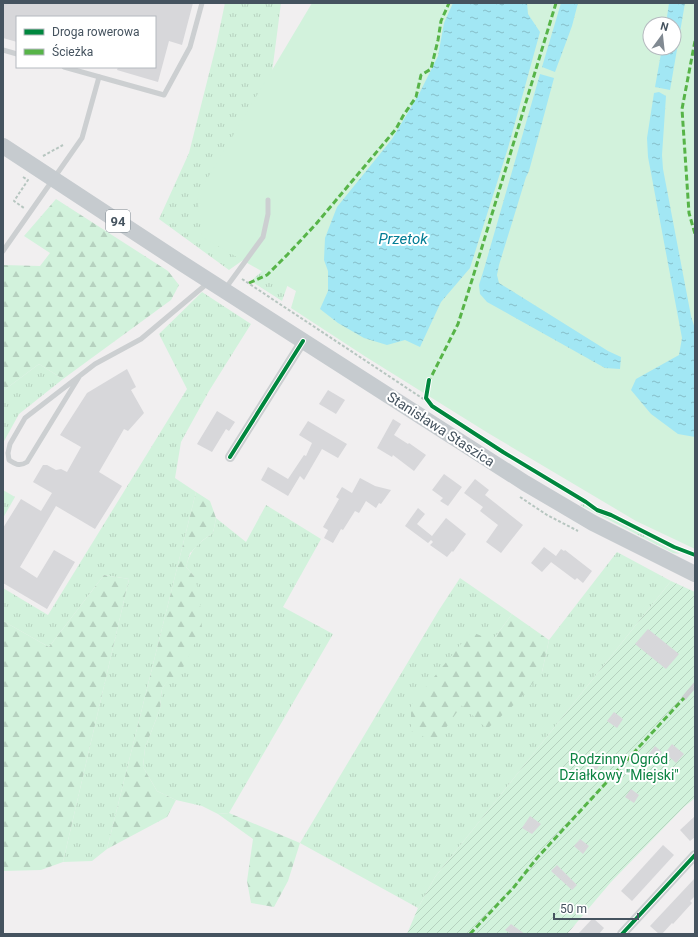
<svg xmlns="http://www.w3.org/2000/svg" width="698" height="937" viewBox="0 0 698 937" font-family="Roboto,sans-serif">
  <defs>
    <pattern id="grass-tufts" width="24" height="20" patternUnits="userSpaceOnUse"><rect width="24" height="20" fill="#d2f2dc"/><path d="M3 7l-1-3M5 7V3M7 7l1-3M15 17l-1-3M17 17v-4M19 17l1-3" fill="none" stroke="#b6d1bf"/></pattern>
    <pattern id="forest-firs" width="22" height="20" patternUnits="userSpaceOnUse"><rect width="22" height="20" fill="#d2f2dc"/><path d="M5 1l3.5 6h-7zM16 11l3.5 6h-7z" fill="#b6d1bf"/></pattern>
    <pattern id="garden-furrows" width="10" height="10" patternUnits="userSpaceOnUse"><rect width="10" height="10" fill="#d2f2dc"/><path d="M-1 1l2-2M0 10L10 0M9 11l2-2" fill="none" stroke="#b6d1bf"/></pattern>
    <pattern id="water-ripples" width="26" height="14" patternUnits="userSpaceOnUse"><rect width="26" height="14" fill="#a2e7f4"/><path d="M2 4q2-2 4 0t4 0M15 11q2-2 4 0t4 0" fill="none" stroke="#86bec9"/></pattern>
  </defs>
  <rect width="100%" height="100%" fill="#f1eff0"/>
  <g fill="url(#grass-tufts)">
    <polygon points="225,3 281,3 270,88 289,281 282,301 251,281 270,264 246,258 229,270 159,219 189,153 216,46"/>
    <polygon points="202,292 251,324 209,391 181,442 175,478 196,492 107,849 92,861 63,862 129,579 104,575 49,647 3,621 3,588 48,615 187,389 159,334"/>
    <polygon points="39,364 63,379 19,414 3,443 3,391"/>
    <polygon points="3,490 15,497 3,518"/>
    <polygon points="583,504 680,554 673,553 580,505"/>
    <path d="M266,505l55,34 -38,68 50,27 -104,179 -11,1 -16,-8 -26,-6 -19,-9 -14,-24 2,-19 15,-39 2,-20 8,-12 24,-101 -8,-9c5,-18 11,-23 27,-34l3,-15 30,24z"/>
    <polygon points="617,552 671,581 435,877 418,908 300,843 439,610 460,578 512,614 493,640 462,705 542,672 549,640"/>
  </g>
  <g fill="url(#forest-firs)">
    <polygon points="56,199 168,271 179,285 171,300 63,379 39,364 3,391 3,265 40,266 50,253 24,236"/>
    <polygon points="196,492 210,501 216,518 213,533 203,540 190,553 186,567 194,576 199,593 202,628 179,676 170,678 162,689 160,709 145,748 143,767 157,791 176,800 167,817 107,849"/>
    <polygon points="104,575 129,579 63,862 41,870 3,871 3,621 49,647"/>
    <polygon points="512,614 549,640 542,672 517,702 487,729 462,705 436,742 411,731 411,705 471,632 493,640"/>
    <polygon points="229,813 300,843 288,881 274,907 251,903 247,881 253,839 218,814"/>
  </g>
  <path fill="#d2f2dc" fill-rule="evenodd" d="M312,3h383v546l-59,-28 -148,-88 -122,-76 -75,-49 5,-17 -94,-54 -5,-41zM650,24h24v24h-24z"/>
  <polygon fill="url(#garden-furrows)" points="671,581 695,592 695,798 684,807 611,882 567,934 407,934 418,908 435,877"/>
  <g fill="url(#water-ripples)">
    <polygon points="453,3 527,3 528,14 540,32 508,148 470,268 441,302 420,347 405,340 387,345 364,338 338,323 320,309 328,291 328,271 324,260 325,238 337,207 392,139 419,94 438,56 444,23"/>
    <polygon points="561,3 578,3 572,26 555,72 542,67"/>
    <polygon points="669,3 685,3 670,90 655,87 662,48 674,48 674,24 666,24"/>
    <polygon points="540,74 554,78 529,171 526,177 499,265 497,275 499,283 608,351 621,357 620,369 605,368 487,302 480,294 479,285 484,269"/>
    <polygon points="659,92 666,96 662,155 663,169 691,316 695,329 695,437 678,434 651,414 631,390 636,379 679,355 682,338 648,157 647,138 654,93"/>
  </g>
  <g fill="#d7d7da">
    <polygon points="3,3 193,3 182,45 169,41 158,82 117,70 118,67 155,67 155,17 17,17 17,42 3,38"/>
    <polygon points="127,369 136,387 131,390 144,413 128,431 124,429 99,472 122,486 95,529 56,506 20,567 37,578 54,550 75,562 47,609 3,583 3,528 21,499 41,511 52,493 33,482 43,465 47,465 56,470 61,469 67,472 81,447 60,435 87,393"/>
    <polygon points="328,390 345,400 336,414 319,404"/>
    <polygon points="217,411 235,422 229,431 226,429 212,452 197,444"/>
    <polygon points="393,419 401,424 394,435 408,444 409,443 426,455 414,471 393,455 392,457 377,448"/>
    <polygon points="308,421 347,444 338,458 322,449 304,480 300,476 288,496 261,480 268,467 288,479 304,455 306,456 312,443 299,435"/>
    <polygon points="444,474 462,487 448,506 440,501 443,498 432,490"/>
    <polygon points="360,478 375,486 391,490 381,504 379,503 376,508 366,501 359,513 355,511 343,530 341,529 333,543 324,538 328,530 323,527 339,499 336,497 342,487 352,493"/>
    <polygon points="475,479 489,490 485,495 523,525 501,553 486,542 498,525 480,511 483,507 464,493"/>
    <polygon points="418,508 425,514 417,524 432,536 446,518 466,534 453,552 452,551 447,557 430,545 433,542 431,540 428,543 405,526"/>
    <polygon points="544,547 556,556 561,549 564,551 565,550 592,571 583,583 577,578 575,580 551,562 553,560 542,572 531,563"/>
    <polygon points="648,629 679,654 666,669 635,644"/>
    <polygon points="614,712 623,719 617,728 607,721"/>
    <polygon points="672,744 684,754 676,763 665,753"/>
    <polygon points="655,746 662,752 655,763 646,758"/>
    <polygon points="590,755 602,762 596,770 585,762"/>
    <polygon points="631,789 639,795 634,803 625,797"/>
    <polygon points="530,816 541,824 532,834 522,828"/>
    <polygon points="695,816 695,837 690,841 680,830"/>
    <polygon points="580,839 589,846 583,854 574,846"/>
    <polygon points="663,845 674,855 632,901 621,891"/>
    <polygon points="557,865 577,885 572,890 551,871"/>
    <polygon points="695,878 695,896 690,901 692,903 673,924 672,923 662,934 659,934 650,926"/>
    <polygon points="593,918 604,928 599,934 578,934"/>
    <polygon points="511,924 525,934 511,934 505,930"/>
  </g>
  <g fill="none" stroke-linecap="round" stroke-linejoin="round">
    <g stroke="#b7c6c0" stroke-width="2" stroke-dasharray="3 2" stroke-linecap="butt">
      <polyline points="43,156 63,145"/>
      <polyline points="23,177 28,180 14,201 24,208"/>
      <polyline points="242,279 428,402"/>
      <polyline points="520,497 547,515 578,531"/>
    </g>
    <g stroke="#cccfd1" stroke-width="5">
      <polyline points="3,50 17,54"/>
      <polyline points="64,67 164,95 190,47 202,3"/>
      <polyline points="3,251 82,138 99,77"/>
      <polyline points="225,289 263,237 268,214 268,200"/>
      <path d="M79,377l-52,85c-8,5 -11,2 -18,-2l-1,-7 2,-9 15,-26 70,-54 46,-25 68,-57"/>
      <polyline points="684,698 695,685"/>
    </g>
    <g stroke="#cccfd1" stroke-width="10">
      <polyline points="230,457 303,341"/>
      <polyline points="622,934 695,855"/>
    </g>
    <polyline stroke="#c6cbcf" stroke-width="16" points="3,146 183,264 525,483 593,523 695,574"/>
    <g stroke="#57b448" stroke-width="3" stroke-dasharray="6 3" stroke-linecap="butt">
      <polyline points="695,41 682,109 689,213 695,234"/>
      <polyline points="249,283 267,275 288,254 316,224 396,129 403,116 416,97 421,75 431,69 438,40 441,21 449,3"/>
      <polyline points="428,383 458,324 472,280 556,3"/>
      <polyline points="470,934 514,887 537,858 684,698"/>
    </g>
    <g stroke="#fff" stroke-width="6">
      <g id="cycleway">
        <polyline points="429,380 426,398 432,406 503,452 586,502 597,510 611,515 674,547 695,555"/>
        <polyline points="230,457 303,341"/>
        <polyline points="622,934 695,855"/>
      </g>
    </g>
    <use href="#cycleway" stroke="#00873e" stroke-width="4"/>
  </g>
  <g text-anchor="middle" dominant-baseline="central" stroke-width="4" stroke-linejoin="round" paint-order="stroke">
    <rect fill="#fff" stroke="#7d878f" stroke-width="1" x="106" y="210" width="24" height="22" rx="3"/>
    <g font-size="13" font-weight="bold" fill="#45535f">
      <text x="118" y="221">94</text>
    </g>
    <g font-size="14" fill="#45535f" stroke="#fff">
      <text transform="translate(441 429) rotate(33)">Stanisława Staszica</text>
    </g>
    <g font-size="14" fill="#0c8342" stroke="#fff">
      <text x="619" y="759">Rodzinny Ogród<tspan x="619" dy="16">Działkowy "Miejski"</tspan></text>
    </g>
    <g font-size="15" font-style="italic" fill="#037d95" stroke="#fff">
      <text x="403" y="239">Przetok</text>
    </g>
  </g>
  <rect width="698" height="937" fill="none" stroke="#45535f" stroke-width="8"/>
  <rect x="16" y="16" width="140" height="52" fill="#ffffff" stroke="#b5babf"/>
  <rect x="24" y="29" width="20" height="6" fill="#00873e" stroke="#b5babf"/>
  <text x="52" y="36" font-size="12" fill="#45535f">Droga rowerowa</text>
  <rect x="24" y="49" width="20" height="6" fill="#57b448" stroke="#b5babf"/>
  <text x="52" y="56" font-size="12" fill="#45535f">Ścieżka</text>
  <g transform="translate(662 36) rotate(15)"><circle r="19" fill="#ffffff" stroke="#b5babf"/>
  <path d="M0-3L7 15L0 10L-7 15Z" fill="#818a92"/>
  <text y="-6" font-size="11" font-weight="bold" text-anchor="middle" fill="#45535f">N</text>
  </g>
  <path d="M554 913v6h84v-6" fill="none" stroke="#45535f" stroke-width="2"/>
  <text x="560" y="913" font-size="12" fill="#45535f" stroke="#ffffff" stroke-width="3" paint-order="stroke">50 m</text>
</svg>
